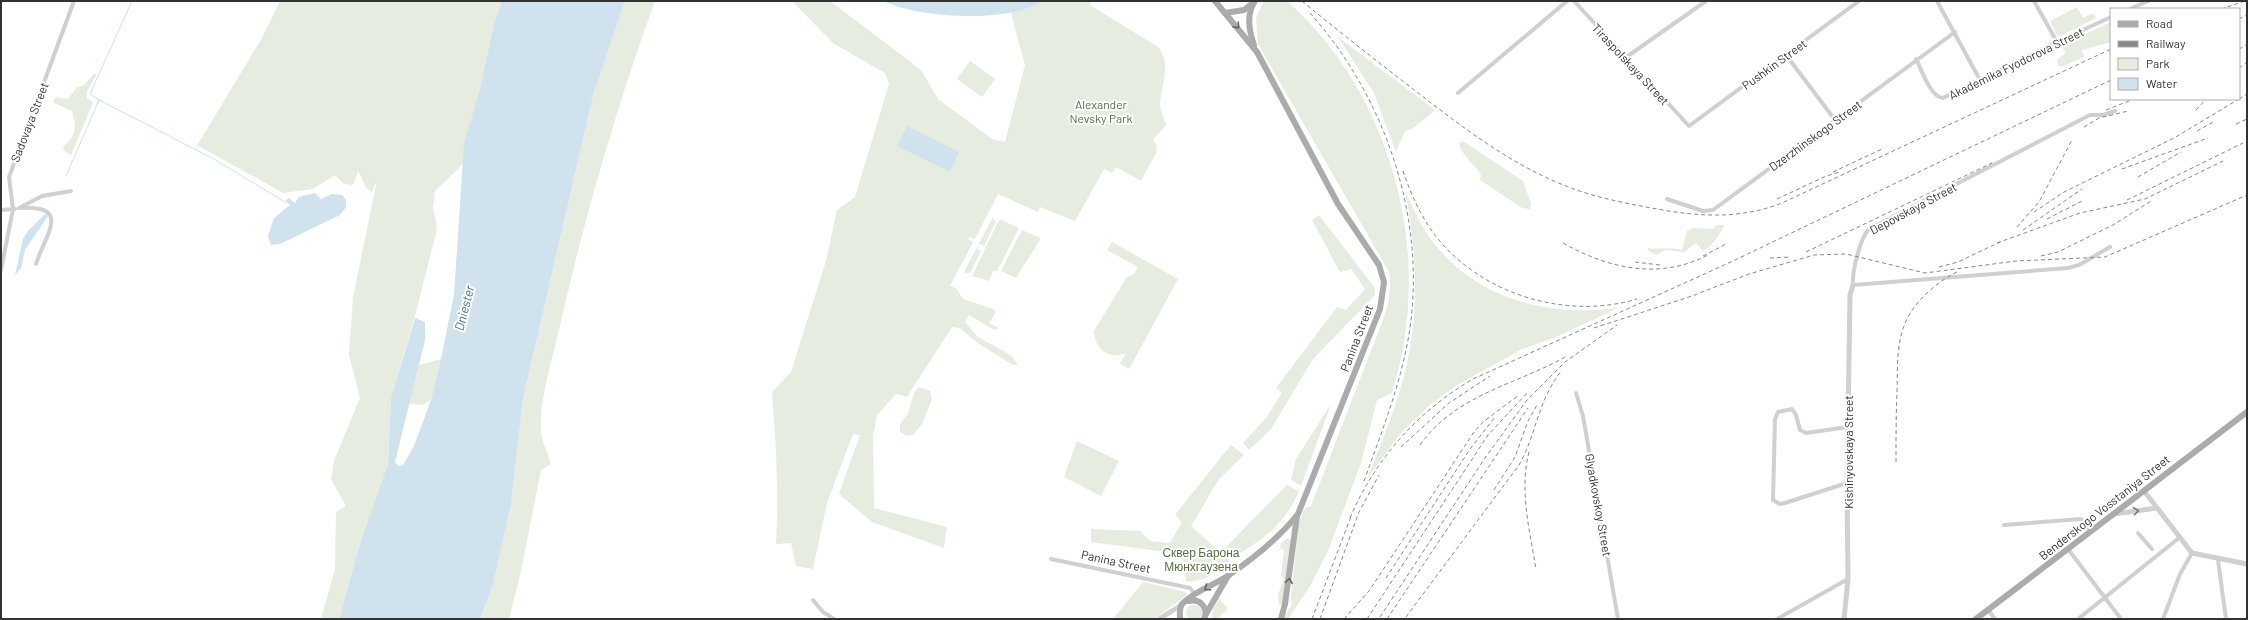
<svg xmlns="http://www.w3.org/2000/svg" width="2248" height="620" viewBox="0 0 2248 620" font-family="Barlow,sans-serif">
  <rect width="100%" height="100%" fill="#fff"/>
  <g fill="#e6ecdf">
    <path d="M280,1h222c-10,29 -15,58 -22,87 -6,25 -16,48 -16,75l-29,28 -2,17 4,21 -21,83 -25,86 -3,66 -27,76 -22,79h-18l14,-50 1,-57 10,-6 -15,-27 3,-18 26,-63 -11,-43 4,-57 24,-118 -5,12c-9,-4 -9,-14 -14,-21l-5,14 -9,-1 -9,-9 -22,14 -30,4 -84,-47 -4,3 67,-111z"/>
    <path d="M625,1h30c-39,107 -71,218 -96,329 -7,30 -20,71 -18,102 1,10 7,22 10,32l-10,6 -20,101 -12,48h-29l13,-34 18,-80 12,-106 71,-307z"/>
    <path d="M792,1h38l91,69 17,29 54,40 13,3 20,-77 -14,-52 30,-12h51l-2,4 68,42c14,17 3,37 2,57 0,6 4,15 6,21l-13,15 4,6 -1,7 -15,28 -25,-14 -4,6 -8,-4 -29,52 -35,-14 -2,5 -40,-18 -23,45 -5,-2 -2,2 5,3 -23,44 6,2 7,11 30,10 3,3 -7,11 10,5 -5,2 -25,-15 -4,7 13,15 34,19 6,9h-5l-34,-21 -19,-16 -8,-1 -45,70 -11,-3 -19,21 -4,21 1,72 73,19 -3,21 -72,-26 -33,-28 21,-59 -7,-1 -26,69 -14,66 -17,-3 -5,-23 -15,1c3,-51 0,-101 -4,-152l19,-20 35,-111 11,-51 18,-13 34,-113 -4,-11 -52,-30z"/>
    <path d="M1264,1h23c107,95 148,256 105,392l-15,7 -16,63 -33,88 -18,35 -22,33h-5l11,-19 -4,3 9,-80 6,-15 6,-2 70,-181c7,-19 11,-33 8,-53l-131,-228 -2,-27z"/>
    <polygon points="2077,7 2083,18 2093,13 2096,18 2058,37 2050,21"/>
    <polygon points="2111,22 2111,42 2082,50 2084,57 2061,67 2058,65 2057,60 2066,53 2061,45"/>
    <polygon points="1338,37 1435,110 1412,129 1405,131 1396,152 1374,93"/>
    <polygon points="970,61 995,79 982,97 957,79"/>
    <path d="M94,74h3l-10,17v7l6,5 -22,52 -8,-5c1,-6 4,-6 7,-10 8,-9 4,-20 2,-29l-18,-8 -1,-2 3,-4 12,2 9,-12 6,-1z"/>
    <path d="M1463,141l60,40 8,23 -1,5 -8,-1 -42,-28 1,-5c-5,-10 -21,-21 -22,-32z"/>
    <path d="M1405,190c10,23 20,45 37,63 45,49 112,64 176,55l-64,30 -32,11 -68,38 -23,17 -28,26 -36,49c15,-38 32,-77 40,-116 13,-57 9,-116 -2,-173z"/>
    <polygon points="994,215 993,219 996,221 984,246 979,244 977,249 981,251 970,273 965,273 964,272"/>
    <polygon points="1319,215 1375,288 1375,295 1313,359 1271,429 1249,450 1243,443 1266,418 1282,393 1276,388 1337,307 1346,310 1365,289 1351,269 1340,272 1312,220"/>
    <polygon points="1001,220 1019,228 997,271 993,271 989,281 972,276 998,222"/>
    <path d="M1716,225h8c-3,9 -12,21 -21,26l-7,-8 -12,9 -19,-2 -9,5 -6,-3 -3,-4c12,2 23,-1 35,2l5,-19 6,-3 20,1z"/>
    <polygon points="1022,230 1040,238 1040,240 1016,278 1001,271"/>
    <path d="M1112,242l66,37 -49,90 -9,-5 6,-11c-17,7 -31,-3 -32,-22l33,-54 7,-3 4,-7 -31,-17z"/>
    <polygon points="441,359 431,400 422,405 409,404 419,365"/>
    <polygon points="919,387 930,391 932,399 922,424 913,435 907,436 900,432 900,424 908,414 914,393"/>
    <polygon points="1331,404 1301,486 1291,480 1296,459"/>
    <polygon points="1077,441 1119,461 1101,496 1064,477"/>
    <polygon points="1231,445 1244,455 1219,479 1191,526 1230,561 1204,579 1186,582 1183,558 1173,556 1174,553 1091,542 1091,529 1140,531 1150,541 1170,543 1182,522 1175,515"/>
    <path d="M1287,485l12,6c-15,34 -34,47 -65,66l-10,-8z"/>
    <polygon points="1288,538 1291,541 1283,604 1279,605 1278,595 1284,578 1281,576 1284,550 1280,548 1282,542"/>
    <polygon points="1143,582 1186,592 1187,595 1154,619 1113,619"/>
    <polygon points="1219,598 1227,608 1226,611 1219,616 1221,619 1212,619 1213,610"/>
    <circle cx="1194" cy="613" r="8"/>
  </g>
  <g fill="#cfe2ee">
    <polygon points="502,1 625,1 594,92 523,399 511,505 493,585 480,619 339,619 361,540 388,464 391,398 415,318 425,322 425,340 395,462 398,466 403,465 414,446 431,400 441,359 454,295 464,144 480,88 494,25"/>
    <path d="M884,1h157c-30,23 -124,17 -157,0z"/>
    <polygon points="907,126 959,152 950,172 897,146"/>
    <polygon points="315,193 321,199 332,194 342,195 346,200 346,207 340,215 280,244 271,245 268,236 274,218 290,205 285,201 289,198 295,203 299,197"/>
    <polygon points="45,214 48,216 25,250 21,268 15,275 23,239 28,231"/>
  </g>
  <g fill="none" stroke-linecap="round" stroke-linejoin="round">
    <g stroke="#cfe2ee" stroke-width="1">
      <polyline points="99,100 90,94 132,1"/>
      <polyline points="66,176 99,100 214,159 285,202"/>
    </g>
    <g stroke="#d0d0d0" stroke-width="4">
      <polyline points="1574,1 1689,126 1859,1"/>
      <polyline points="1937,1 1980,80"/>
      <polyline points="2034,1 2057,42"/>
      <polyline points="2130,9 2148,1"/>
      <polyline points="1786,55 1835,120"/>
      <polyline points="1625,58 1706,1"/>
      <path d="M1916,59c6,11 14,38 27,39l114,-56 54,-25"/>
      <polyline points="1458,93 1567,1"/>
      <polyline points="1667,199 1703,211 1713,210 1955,32"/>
      <polyline points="21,207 42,196 71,191"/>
      <path d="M19,208c54,-4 26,27 17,56"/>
      <polyline points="1,210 15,209"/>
      <path d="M2110,247l-31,18 -11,3 -215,17c-1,-13 7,-47 16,-56l221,-114h13l12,-4"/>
      <polyline points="1,270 13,209 9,177 74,1"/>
      <polyline points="1576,393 1583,416 1618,619"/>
      <polyline points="1847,483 1785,503 1780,504 1773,500 1775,419 1778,412 1792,409 1796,415 1800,430 1806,433 1848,427"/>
      <polyline points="2004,525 2081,519 2086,523 2090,532"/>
      <polyline points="2138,533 2152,549"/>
      <polyline points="2068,549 2121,619"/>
      <polyline points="1051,559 1190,588 1195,594"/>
      <polyline points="2218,560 2226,619"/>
      <polyline points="813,600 823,612 834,619"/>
      <polyline points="1988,610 1995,619"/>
      <polyline points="1777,619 1848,579"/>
      <polyline points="2078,619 2179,538"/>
      <polyline points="2163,619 2180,574 2192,553"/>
    </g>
    <g stroke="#d0d0d0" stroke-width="5">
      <polyline points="2144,491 2192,553 2247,564"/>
      <polyline points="2114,514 2157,508"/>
      <polyline points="1159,619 1183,604"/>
      <polyline points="1844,619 1848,579 1847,483 1850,295 1853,285"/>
    </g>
    <g stroke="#ababab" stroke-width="6">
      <polyline points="1225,13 1244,10 1253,3"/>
      <path d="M1254,45c-5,-14 -8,-31 1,-44"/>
      <path d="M1188,601c12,-3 21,7 16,18"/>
      <polyline points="1206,614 1228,576"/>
      <path d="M1180,619c0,-5 -1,-10 2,-15 12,-13 33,-19 47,-29 25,-17 50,-37 69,-61l82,-205 4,-27 -5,-17 -41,-61 -81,-152 -42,-51"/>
      <polyline points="1281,619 1285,604 1297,516"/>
      <polyline points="1976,619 2247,412"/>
    </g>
    <g stroke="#888" stroke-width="1" stroke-dasharray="4 3" stroke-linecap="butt">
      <path d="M1302,1c35,29 71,57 107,85 48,37 96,75 152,98 31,13 63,19 96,25 44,8 84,10 125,-6l329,-154"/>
      <polyline points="2221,9 2245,1"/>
      <path d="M1310,13c77,86 119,212 98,327 -9,49 -28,96 -45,144"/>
      <polyline points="2239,19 2247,15"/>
      <polyline points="2239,49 2247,45"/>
      <polyline points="2239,68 2247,62"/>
      <polyline points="2239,99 2247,94"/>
      <polyline points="2106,110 2134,99"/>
      <polyline points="2196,110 2206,99"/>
      <polyline points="2236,124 2247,119"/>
      <polyline points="2084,127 2099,118 2128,111"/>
      <polyline points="2197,131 2215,121"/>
      <polyline points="2122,169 2208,138"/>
      <path d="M1403,171c8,24 19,48 35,68 46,56 129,81 199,60"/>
      <polyline points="1833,172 1882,149"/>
      <polyline points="2138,177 2181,152"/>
      <polyline points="1777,199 1824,177 1839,172"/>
      <polyline points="2127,200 2243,143"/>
      <polyline points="2034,212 2064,192 2174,138 2239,99"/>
      <polyline points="2047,219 2084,200"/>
      <polyline points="2017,227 2039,202 2072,140"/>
      <polyline points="2023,230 2082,189"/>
      <path d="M1563,243c46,26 97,37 145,12"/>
      <polyline points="1997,243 2080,213 2145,199 2223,161"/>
      <polyline points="1806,252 1992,163"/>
      <polyline points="1703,256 1728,243"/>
      <polyline points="2041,256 2058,252 2113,225 2151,201"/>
      <polyline points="1770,258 1791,257"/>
      <polyline points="1635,262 1660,265"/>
      <polyline points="1939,267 1958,262 2002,241"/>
      <polyline points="1594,328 1692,296 1749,274 1814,255 1846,254 1925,273 2016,261 2105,257 2247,195"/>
      <path d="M1420,445c36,-51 96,-60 147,-89"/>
      <polyline points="1401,447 1449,403 1490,376"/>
      <path d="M1529,452c-10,38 1,80 7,117"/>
      <path d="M1896,462c0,-23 0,-47 1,-70 1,-41 -2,-69 30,-99 9,-8 19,-16 30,-21"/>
      <polyline points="1494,490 1515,457 1528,421 1537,405"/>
      <path d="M1350,518c25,-59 68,-107 123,-139l260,-118 378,-181"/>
      <polyline points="1386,578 1470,449 1495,417"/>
      <polyline points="1380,617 1485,458 1527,400 1565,362 1617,325"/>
      <path d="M1406,617l113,-152c18,-32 18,-63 43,-95"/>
      <polyline points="1312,619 1352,514"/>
      <polyline points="1320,619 1359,512 1379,475"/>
      <polyline points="1344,619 1369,591 1474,432 1483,422 1519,395"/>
      <polyline points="1367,619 1488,435 1528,392"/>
      <polyline points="1387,619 1528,408"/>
    </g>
  </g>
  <defs><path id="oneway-chevron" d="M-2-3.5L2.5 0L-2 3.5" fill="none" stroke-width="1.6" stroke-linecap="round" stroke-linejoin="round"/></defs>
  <g stroke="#636363">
    <use href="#oneway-chevron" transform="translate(1237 26) rotate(48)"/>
    <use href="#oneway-chevron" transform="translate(1289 581) rotate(-82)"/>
    <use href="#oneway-chevron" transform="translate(1207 588) rotate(145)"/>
  </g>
  <use stroke="#7a7a7a" href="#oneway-chevron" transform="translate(2136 511) rotate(-8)"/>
  <g text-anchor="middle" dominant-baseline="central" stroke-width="4" stroke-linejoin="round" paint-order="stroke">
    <g font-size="12" fill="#333" stroke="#fff">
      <text transform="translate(2016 63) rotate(-26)">Akademika Fyodorova Street</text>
      <text transform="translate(1631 64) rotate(47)">Tiraspolskaya Street</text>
      <text transform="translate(1774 64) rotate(-36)">Pushkin Street</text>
      <text transform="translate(29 122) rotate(-69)">Sadovaya Street</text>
      <text transform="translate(1815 135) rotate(-36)">Dzerzhinskogo Street</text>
      <text transform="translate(1913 208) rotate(-28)">Depovskaya Street</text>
      <text transform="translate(1356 338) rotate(-69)">Panina Street</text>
      <text transform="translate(1848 452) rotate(-90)">Kishinyovskaya Street</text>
      <text transform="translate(1599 505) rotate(80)">Glyadkovskoy Street</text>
      <text transform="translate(2104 507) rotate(-38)">Benderskogo Vosstaniya Street</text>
      <text transform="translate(1116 561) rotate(12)">Panina Street</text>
    </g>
    <g font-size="12" fill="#56703f" stroke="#fff">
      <text x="1101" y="104">Alexander<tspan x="1101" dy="14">Nevsky Park</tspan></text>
      <text x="1201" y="552">Сквер Барона<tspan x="1201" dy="14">Мюнхгаузена</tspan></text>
    </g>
    <g font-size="13" font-style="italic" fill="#3f7597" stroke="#fff">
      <text transform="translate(464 308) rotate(-76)">Dniester</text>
    </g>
  </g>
  <rect width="2248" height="620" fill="none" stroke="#333333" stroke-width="4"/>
  <rect x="2110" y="8" width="130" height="92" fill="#ffffff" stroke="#adadad"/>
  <rect x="2118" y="21" width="20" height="6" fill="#ababab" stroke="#adadad"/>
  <text x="2146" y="28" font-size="12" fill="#333333">Road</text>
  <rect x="2118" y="41" width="20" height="6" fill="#888888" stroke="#adadad"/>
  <text x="2146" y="48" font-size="12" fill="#333333">Railway</text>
  <rect x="2118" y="58" width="20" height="12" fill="#e6ecdf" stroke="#adadad"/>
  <text x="2146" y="68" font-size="12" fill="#333333">Park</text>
  <rect x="2118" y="78" width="20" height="12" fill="#cfe2ee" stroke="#adadad"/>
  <text x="2146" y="88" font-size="12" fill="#333333">Water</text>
</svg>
